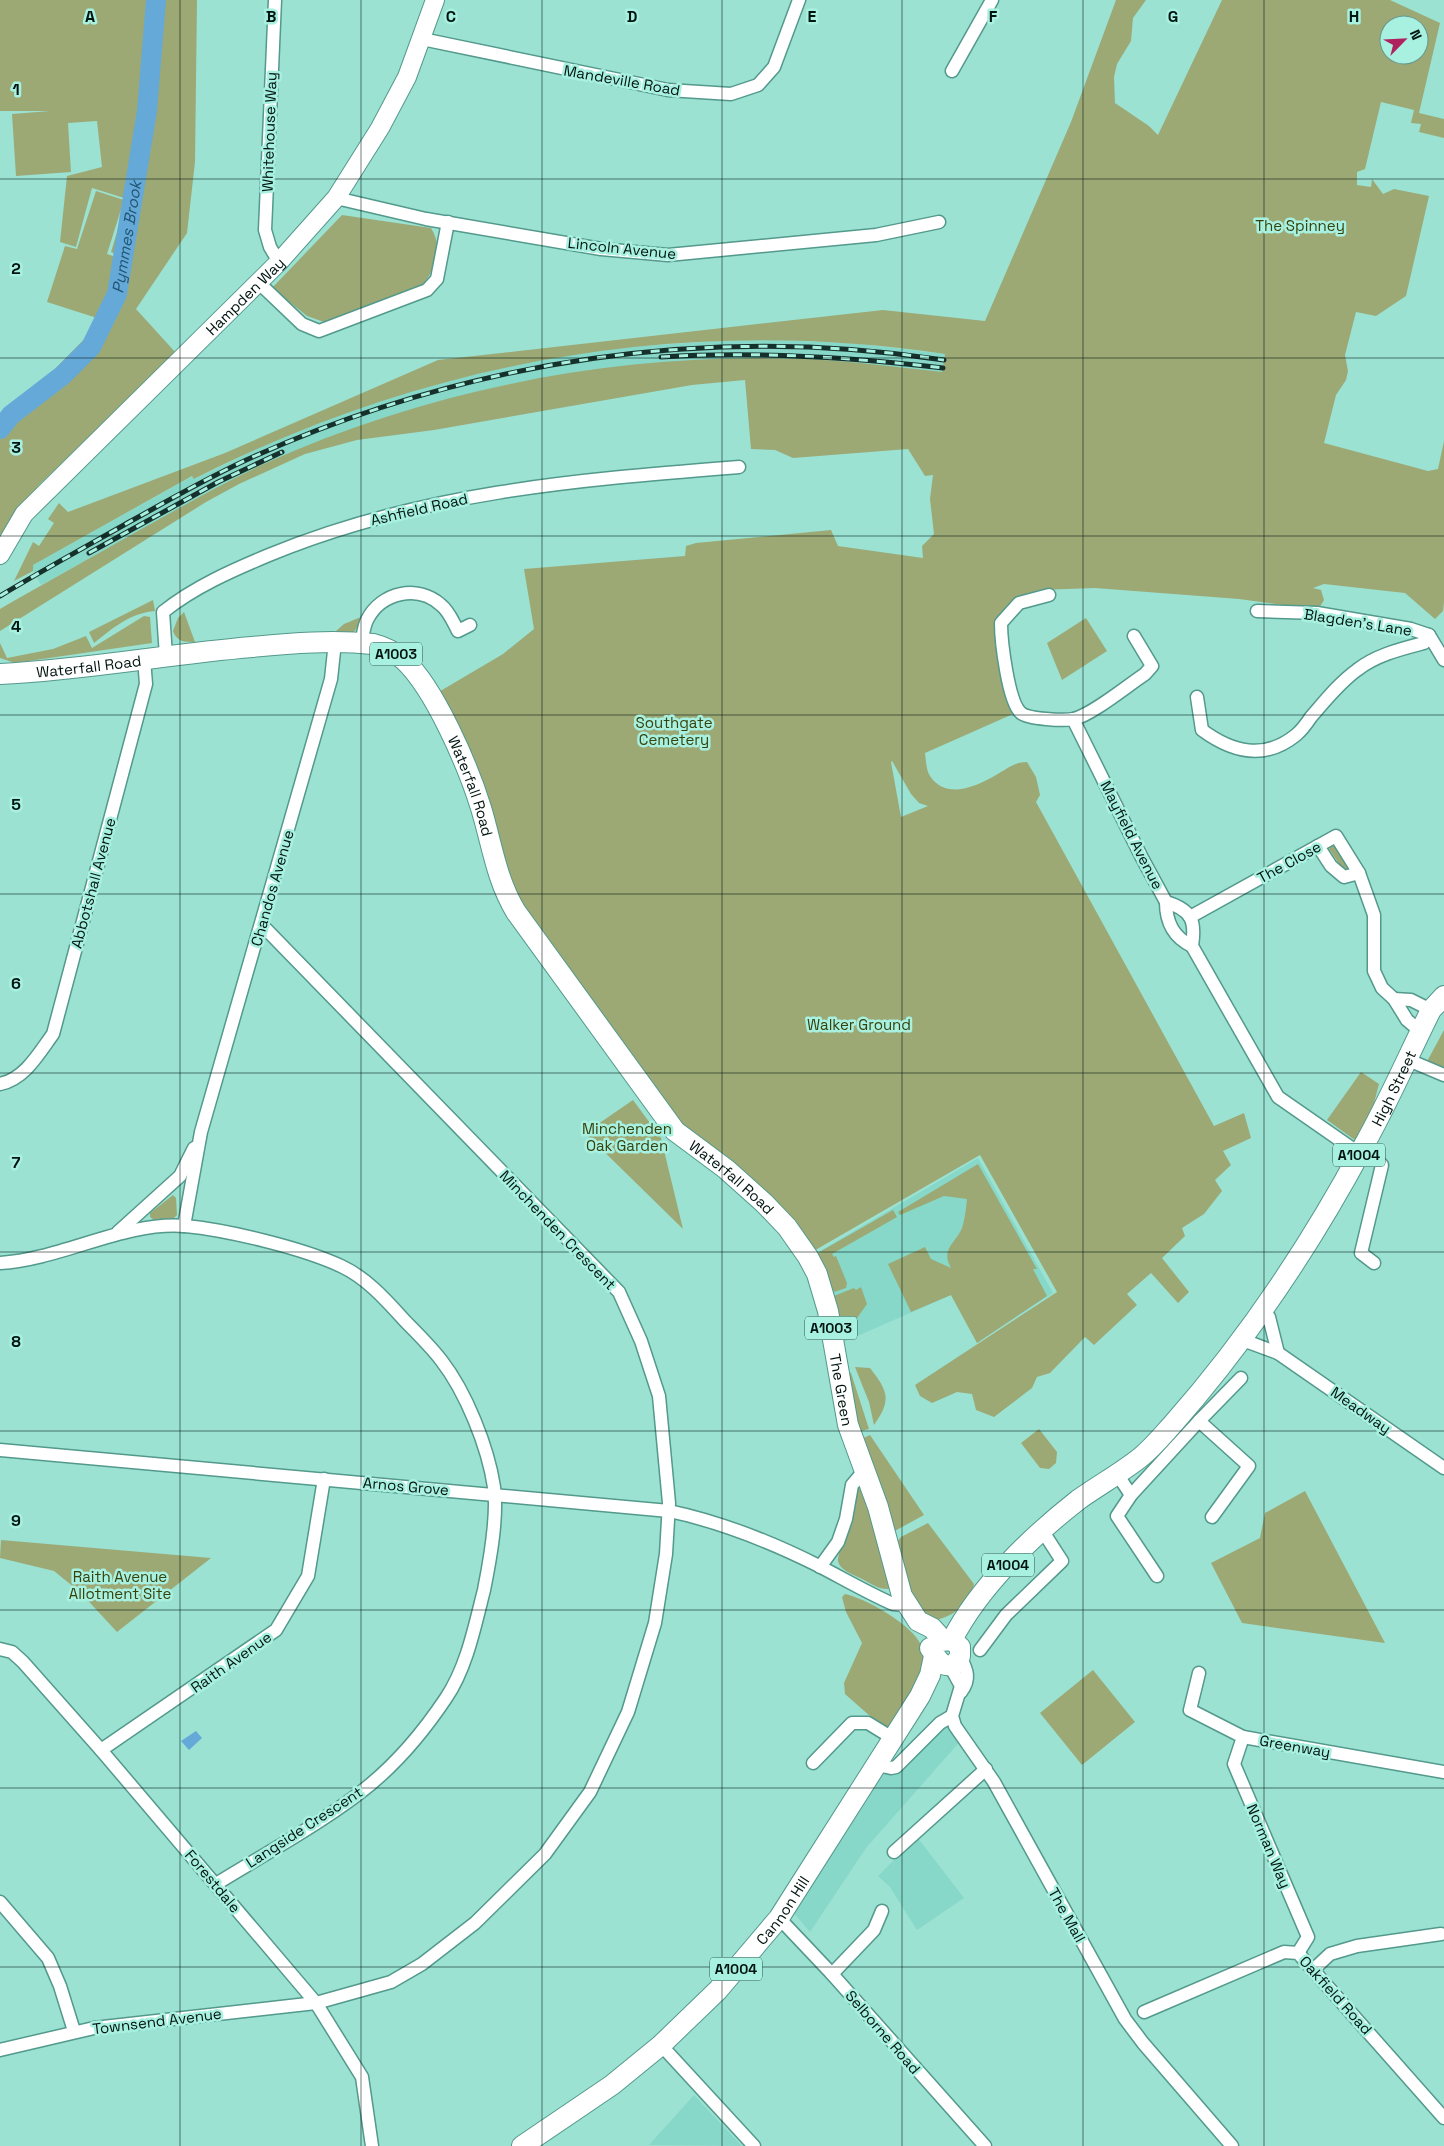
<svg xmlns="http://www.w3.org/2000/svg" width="1444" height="2146" viewBox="0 0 1444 2146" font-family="'Space Grotesk',sans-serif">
  <rect width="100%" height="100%" fill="#9be2d3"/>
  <g fill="#87d8c8">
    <polygon points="747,339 851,343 945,354 942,373 808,359 728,359 610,368 505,385 378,420 267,463 197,499 41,585 33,571 33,565 193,476 195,479 275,440 377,401 427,386 525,362 614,348"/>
    <polygon points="978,1158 1053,1293 977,1343 951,1295 846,1341 838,1340 815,1254"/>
    <polygon points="952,1716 963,1738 866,1848 810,1932 787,1905 877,1765 891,1768"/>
    <polygon points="917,1837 964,1898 917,1930 890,1887 878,1876"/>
    <polygon points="694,2095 739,2143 742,2146 649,2145"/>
  </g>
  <g fill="#9ca975" fill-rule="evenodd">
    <polygon points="0,0 197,0 195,162 187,233 136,309 176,353 39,485 0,538 0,425 101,322 123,258 111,252 127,199 92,188 76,247 60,242 67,176 102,167 97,121 68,123 71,172 16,176 12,114 50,111 0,111"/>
    <path d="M1116,0h30l-13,18 -2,23 -14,23 -3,13 1,26 34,23 9,9 64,-135h168l50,23 -21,90 25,6v19l-25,-6 2,-8 -10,-1 3,-13 -33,-8 -16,67 -8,3v13l14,2 1,-8 11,15 11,-5 35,7 -23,100 -30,20 -20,-4 -11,43 3,16 -2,9 -10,15 -12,48 104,28 10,-2 6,-28v161l-1,9 -8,8 -30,-26 -81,-9 -11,4 8,2 3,10 -6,10 -79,-11 -144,-11 -57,2 -22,12 -19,45 16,67 -88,39c1,7 1,17 5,23 16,24 45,11 66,-1 11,-6 18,-13 31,-13l9,15 4,18 -4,7 178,324 30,-13 7,25 -28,13 8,14 -16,15 7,11 -18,23 -22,14 3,8 -23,22 27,34 -11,11 -27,-30 -24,21 10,11 -43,40 -9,-8 -35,36 -13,4 -5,11 -38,29 -18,-7 -4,-16 -15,-2 -25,11 -12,-7 -5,-11 142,-93 -77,-137 -175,101 -108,-107 -133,-181 -20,-34 -27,-29 -80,-212 66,-39 31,-25 -10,-60 161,-13 1,-10 10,-3 135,-13 7,16 85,12 -1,-12 12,-12 -4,-35 3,-24 -8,1 -17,-27 -115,9 -18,-8 -24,-1 -6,-69 -53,5 -258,45 -77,10 -52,14 -66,30 -33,18 -206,129v-22c43,-25 92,-52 138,-78 42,-23 84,-48 128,-68 169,-76 356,-111 541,-104 45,2 90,8 135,13l3,-18c-260,-39 -517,6 -751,125l-2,-3 -159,89v6l-19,10 19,-39 6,4 15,-23 -6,-4 11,-16 9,9 157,-59 213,-93 445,-50 102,11 86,-199zM1389,25h30v30h-30zM892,761l19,33 8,9 9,3 -27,11 -10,-55z"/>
    <polygon points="96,191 124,200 107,254 119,258 100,319 47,302 65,246 77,249"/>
    <path d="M342,215l89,13c13,21 4,42 -10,59l-97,35 -17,-6 -35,-28z"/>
    <path d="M153,600l2,11c-25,2 -42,17 -61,32l-5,-11z"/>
    <path d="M184,612l11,30c-11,0 -18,0 -22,-11l5,-13z"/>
    <polygon points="144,616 150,617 152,643 15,663 0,658 0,643 7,658 53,649 86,636 92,648"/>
    <path d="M361,617c-6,17 -6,17 -25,18v-4l8,-7z"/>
    <polygon points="1086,618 1107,651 1062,680 1047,643"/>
    <polygon points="1333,842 1350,866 1347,869 1342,868 1329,849"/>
    <polygon points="1444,1030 1444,1075 1424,1067"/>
    <polygon points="1361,1072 1379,1084 1368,1126 1359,1143 1327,1120"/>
    <polygon points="633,1100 661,1138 683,1229 585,1133"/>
    <path d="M978,1164l59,105h-4l14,27 -70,47 -26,-48 -40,17 -23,-48 37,-17 6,12 20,9c-11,-19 5,-25 11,-40 3,-9 4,-20 5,-29l-23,-3 -44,19 -2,-3z"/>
    <polygon points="173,1195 176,1198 177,1215 174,1218 154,1220 150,1217 150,1213"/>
    <polygon points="893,1210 897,1217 832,1254 834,1257 836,1256 847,1283 846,1288 834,1292 816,1254"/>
    <polygon points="861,1287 867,1304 852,1325 840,1328 834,1296 854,1288 856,1290"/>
    <path d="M855,1367l15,1c18,23 22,32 4,57l-5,-23z"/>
    <polygon points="843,1370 851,1373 869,1429 857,1432"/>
    <polygon points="1039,1429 1057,1452 1056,1463 1049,1469 1040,1468 1021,1443"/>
    <polygon points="870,1435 924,1515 891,1533 859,1440"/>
    <path d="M863,1485l27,104c-11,1 -18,-5 -28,-10 -7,-4 -22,-8 -24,-18 -1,-5 17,-64 20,-75z"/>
    <polygon points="1305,1491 1385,1643 1242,1623 1211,1563 1260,1538 1265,1513"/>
    <path d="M928,1523l46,61c-6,22 -19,31 -40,37 -28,-20 -30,-44 -40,-75l7,-9z"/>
    <polygon points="1,1540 211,1558 117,1632 80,1592 54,1571 0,1558"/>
    <path d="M845,1594c20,4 68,31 76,51 3,8 3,21 4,30l-37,53 -9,-4 -34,-30 -1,-11 18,-40 -16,-31 -4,-15z"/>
    <polygon points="1093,1670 1135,1722 1082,1765 1040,1713"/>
  </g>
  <polygon fill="#65a9d8" points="196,1731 202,1738 189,1750 181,1741"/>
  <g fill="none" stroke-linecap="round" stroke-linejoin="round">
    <path stroke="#65a9d8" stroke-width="20" id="s1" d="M0,429l11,-14 52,-40 28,-28 26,-53 30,-183 9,-111"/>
    <g stroke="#53998c" stroke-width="15">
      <g id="street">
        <polyline points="275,0 265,230 270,247 279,262"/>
        <polyline points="422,39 668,90 731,94 758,85 774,67 799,0"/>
        <polyline points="952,71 992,0"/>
        <polyline points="336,198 426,219 601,249 668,255 876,235 939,222"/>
        <polyline points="258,282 302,324 319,331 427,290 437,279 448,222"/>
        <path d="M1049,595l-30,8 -18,20c0,17 7,79 20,90 7,6 43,8 53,6 19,-5 53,-33 71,-45l7,-8 -18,-30"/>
        <polyline points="1257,611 1317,613 1411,629 1429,635 1444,660"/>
        <path d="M361,643c2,-8 3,-17 6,-23 14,-28 51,-36 74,-15 8,6 12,17 17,26l12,-6"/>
        <path d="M166,656l-3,-44c31,-25 70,-42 106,-57 153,-63 307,-75 470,-88"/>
        <path d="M1197,697l5,33c30,22 62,31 94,5 6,-5 11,-12 15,-18 14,-16 28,-34 46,-47 19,-15 44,-21 67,-27l5,-8"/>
        <path d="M1073,719l68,137 25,46c26,8 30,19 26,44l86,151 82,57"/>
        <polyline points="1318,846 1331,866 1344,877 1359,873"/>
        <path d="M1166,902c0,20 7,35 26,44"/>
        <polyline points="1190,917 1336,836 1359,873 1374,915 1374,971 1382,988 1394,999 1407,1020 1420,1031"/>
        <polyline points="1394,999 1411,1000 1431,1010"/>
        <polyline points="1406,1059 1444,1075"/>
        <path d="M0,1084c25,-5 39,-31 53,-50l93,-350 -2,-25"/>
        <polyline points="1364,1147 1382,1165 1361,1253 1374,1263"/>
        <polyline points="184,1226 201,1132 331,679 335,642"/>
        <polyline points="118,1232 180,1176 194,1148"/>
        <path d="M0,1263c63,-4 124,-42 185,-37 43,4 117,22 156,40 26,12 46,35 65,56 12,12 25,25 35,38 25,32 47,87 53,127 4,30 -4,73 -10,103 -9,35 -17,77 -38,108 -24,36 -54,71 -89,97 -44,33 -94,60 -141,89"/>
        <polyline points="1263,1309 1269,1317 1278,1353"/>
        <polyline points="1240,1339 1278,1353 1444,1468"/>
        <path d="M0,1450l669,61c53,11 102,31 150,55 25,13 49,27 74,38l13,1"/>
        <polyline points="1117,1474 1131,1495"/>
        <polyline points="1212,1517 1249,1466 1199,1421 1241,1378"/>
        <polyline points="820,1567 838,1542 846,1519 852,1485 864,1471"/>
        <polyline points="1157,1576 1117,1516 1131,1495 1199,1421"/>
        <polyline points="0,1649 12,1652 23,1662 101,1750 316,2003 362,2077 372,2146"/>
        <polyline points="980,1650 1006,1615 1062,1561 1042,1530"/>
        <path d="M960,1656c7,14 11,23 1,36"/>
        <polyline points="950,1666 961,1686 952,1716 955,1726 994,1782 1125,2019 1143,2043 1232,2146"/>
        <polyline points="1199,1673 1190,1710 1243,1737 1444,1772"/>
        <polyline points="1243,1737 1234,1764 1308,1937 1298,1953"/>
        <polyline points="101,1750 276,1630 308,1576 324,1479"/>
        <polyline points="813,1763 852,1723 868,1723 894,1739"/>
        <polyline points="877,1765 891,1768 896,1767 940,1723 952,1716"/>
        <polyline points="894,1852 986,1769"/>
        <polyline points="0,1902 48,1958 60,1986 74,2031"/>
        <polyline points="779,1918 832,1974 985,2146"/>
        <polyline points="1313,1970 1330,1954 1357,1946 1441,1934"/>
        <polyline points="832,1974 874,1930 882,1911"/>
        <polyline points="1144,2012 1284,1952 1298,1953 1444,2118"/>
        <polyline points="661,2045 754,2146"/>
        <polyline points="0,2050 94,2028 316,2003 391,1982 422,1964 475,1923 545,1854 590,1792 628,1712 655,1623 666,1554 669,1503 659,1396 641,1341 619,1292 262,925"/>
      </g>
    </g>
    <g stroke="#53998c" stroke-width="20">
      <g id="secondary">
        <path id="s2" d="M0,555l24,-41 255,-252 57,-64 44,-70 27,-51 28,-77"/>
      </g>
    </g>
    <g stroke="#53998c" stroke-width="22">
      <g id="primary">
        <path id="s3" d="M0,674c85,-4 168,-20 252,-27 41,-4 81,-7 121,-3 12,3 22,8 31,16 31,29 64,106 77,148 11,36 15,71 35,104l159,219 51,38 38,34 23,24 21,30 9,17 11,37 20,114 30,82 24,89 16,25 14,7 10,11"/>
        <path id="s4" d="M952,1640c27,-53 80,-104 126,-140 21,-15 43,-27 63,-43 11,-9 21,-21 31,-32 74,-84 138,-179 191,-278 25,-44 45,-91 68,-137l13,-14"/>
        <path d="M930,1648c8,10 10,21 25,16l5,-8v-9l-8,-7 -11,1"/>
        <path id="s5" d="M522,2146l90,-61 49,-40 57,-55 61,-72 141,-222 10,-21 4,-19"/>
      </g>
    </g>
    <use href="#street" stroke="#fff" stroke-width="12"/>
    <use href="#secondary" stroke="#fff" stroke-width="18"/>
    <use href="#primary" stroke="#fff" stroke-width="20"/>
    <g stroke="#16312c" stroke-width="5">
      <g id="rail">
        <path d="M661,357c95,-6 188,0 282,11"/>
        <polyline points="89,553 218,482 282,452"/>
        <path d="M0,596c43,-26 87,-50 131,-75 40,-22 81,-46 124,-65 216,-96 454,-132 689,-96"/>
      </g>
    </g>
    <use href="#rail" stroke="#a8f0e0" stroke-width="3" stroke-dasharray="9" stroke-linecap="butt"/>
  </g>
  <path fill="none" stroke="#001410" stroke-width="1" stroke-opacity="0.55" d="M180,0v2146M361,0v2146M542,0v2146M722,0v2146M902,0v2146M1083,0v2146M1264,0v2146M0,179h1444M0,358h1444M0,536h1444M0,715h1444M0,894h1444M0,1073h1444M0,1252h1444M0,1431h1444M0,1610h1444M0,1788h1444M0,1967h1444"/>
  <g text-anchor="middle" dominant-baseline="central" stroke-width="5" stroke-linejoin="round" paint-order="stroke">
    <g fill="#a8f0e0" stroke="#32564e" stroke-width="1">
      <rect x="370" y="642.5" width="52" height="23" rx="4"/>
      <rect x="1333" y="1143.5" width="52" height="23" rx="4"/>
      <rect x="805" y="1316.5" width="52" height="23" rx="4"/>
      <rect x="982" y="1553.5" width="52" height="23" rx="4"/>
      <rect x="710" y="1957.5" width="52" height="23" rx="4"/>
    </g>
    <g font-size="14" font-weight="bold" fill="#001410">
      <text x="396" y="654">A1003</text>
      <text x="1359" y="1155">A1004</text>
      <text x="831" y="1328">A1003</text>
      <text x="1008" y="1565">A1004</text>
      <text x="736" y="1969">A1004</text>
    </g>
    <g font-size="15" fill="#001410" stroke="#a8f0e0">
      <text transform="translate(622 80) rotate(10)">Mandeville Road</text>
      <text transform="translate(269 132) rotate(-88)">Whitehouse Way</text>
      <text transform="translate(622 248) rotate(6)">Lincoln Avenue</text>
      <text stroke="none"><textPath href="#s2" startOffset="358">Hampden Way</textPath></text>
      <text transform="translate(419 509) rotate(-13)">Ashfield Road</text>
      <text transform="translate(1358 622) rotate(9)">Blagden's Lane</text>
      <text stroke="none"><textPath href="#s3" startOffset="89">Waterfall Road</textPath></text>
      <text stroke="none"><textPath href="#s3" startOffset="554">Waterfall Road</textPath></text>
      <text transform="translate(1132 835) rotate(63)">Mayfield Avenue</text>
      <text transform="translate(1289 862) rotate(-29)">The Close</text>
      <text transform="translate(93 883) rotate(-75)">Abbotshall Avenue</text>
      <text transform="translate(272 888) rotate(-74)">Chandos Avenue</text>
      <text stroke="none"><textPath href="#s4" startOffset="715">High Street</textPath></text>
      <text stroke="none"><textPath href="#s3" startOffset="1032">Waterfall Road</textPath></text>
      <text transform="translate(558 1230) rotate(46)">Minchenden Crescent</text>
      <text stroke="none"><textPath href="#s3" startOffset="1281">The Green</textPath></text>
      <text transform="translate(1361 1410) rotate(35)">Meadway</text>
      <text transform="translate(406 1486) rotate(5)">Arnos Grove</text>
      <text transform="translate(231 1662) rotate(-35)">Raith Avenue</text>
      <text transform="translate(1295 1746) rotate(10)">Greenway</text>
      <text transform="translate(304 1827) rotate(-33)">Langside Crescent</text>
      <text transform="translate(1269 1846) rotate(67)">Norman Way</text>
      <text transform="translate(213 1881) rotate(50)">Forestdale</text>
      <text stroke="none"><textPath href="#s5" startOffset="354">Cannon Hill</textPath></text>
      <text transform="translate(1067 1915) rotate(61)">The Mall</text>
      <text transform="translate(1336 1995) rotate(48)">Oakfield Road</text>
      <text transform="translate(157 2021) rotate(-7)">Townsend Avenue</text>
      <text transform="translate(883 2032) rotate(49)">Selborne Road</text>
    </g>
    <g font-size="15" fill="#37410a" stroke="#a8f0e0">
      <text x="1300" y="225">The Spinney</text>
      <text x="674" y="722">Southgate<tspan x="674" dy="17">Cemetery</tspan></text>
      <text x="859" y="1024">Walker Ground</text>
      <text x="627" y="1128">Minchenden<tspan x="627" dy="17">Oak Garden</tspan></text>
      <text x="120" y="1576">Raith Avenue<tspan x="120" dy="17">Allotment Site</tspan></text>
    </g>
    <g font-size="16" font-style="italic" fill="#215575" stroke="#a8f0e0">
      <text stroke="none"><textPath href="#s1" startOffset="240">Pymmes Brook</textPath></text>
    </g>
  </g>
  <g font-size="16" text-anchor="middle" font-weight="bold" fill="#001410" stroke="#a8f0e0" stroke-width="5" stroke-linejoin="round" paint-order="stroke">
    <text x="90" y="22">A</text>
    <text x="271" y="22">B</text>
    <text x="451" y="22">C</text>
    <text x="632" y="22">D</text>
    <text x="812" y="22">E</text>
    <text x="993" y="22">F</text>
    <text x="1173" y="22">G</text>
    <text x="1354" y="22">H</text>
    <text x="16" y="95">1</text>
    <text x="16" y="274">2</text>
    <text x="16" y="453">3</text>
    <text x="16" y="632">4</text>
    <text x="16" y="810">5</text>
    <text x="16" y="989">6</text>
    <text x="16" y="1168">7</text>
    <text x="16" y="1347">8</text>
    <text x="16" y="1526">9</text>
  </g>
  <g transform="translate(1404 40) rotate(66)"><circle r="24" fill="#a8f0e0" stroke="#65988d"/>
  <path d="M0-4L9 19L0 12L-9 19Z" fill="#ae2260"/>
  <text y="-8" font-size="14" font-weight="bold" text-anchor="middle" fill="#001410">N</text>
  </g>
</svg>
